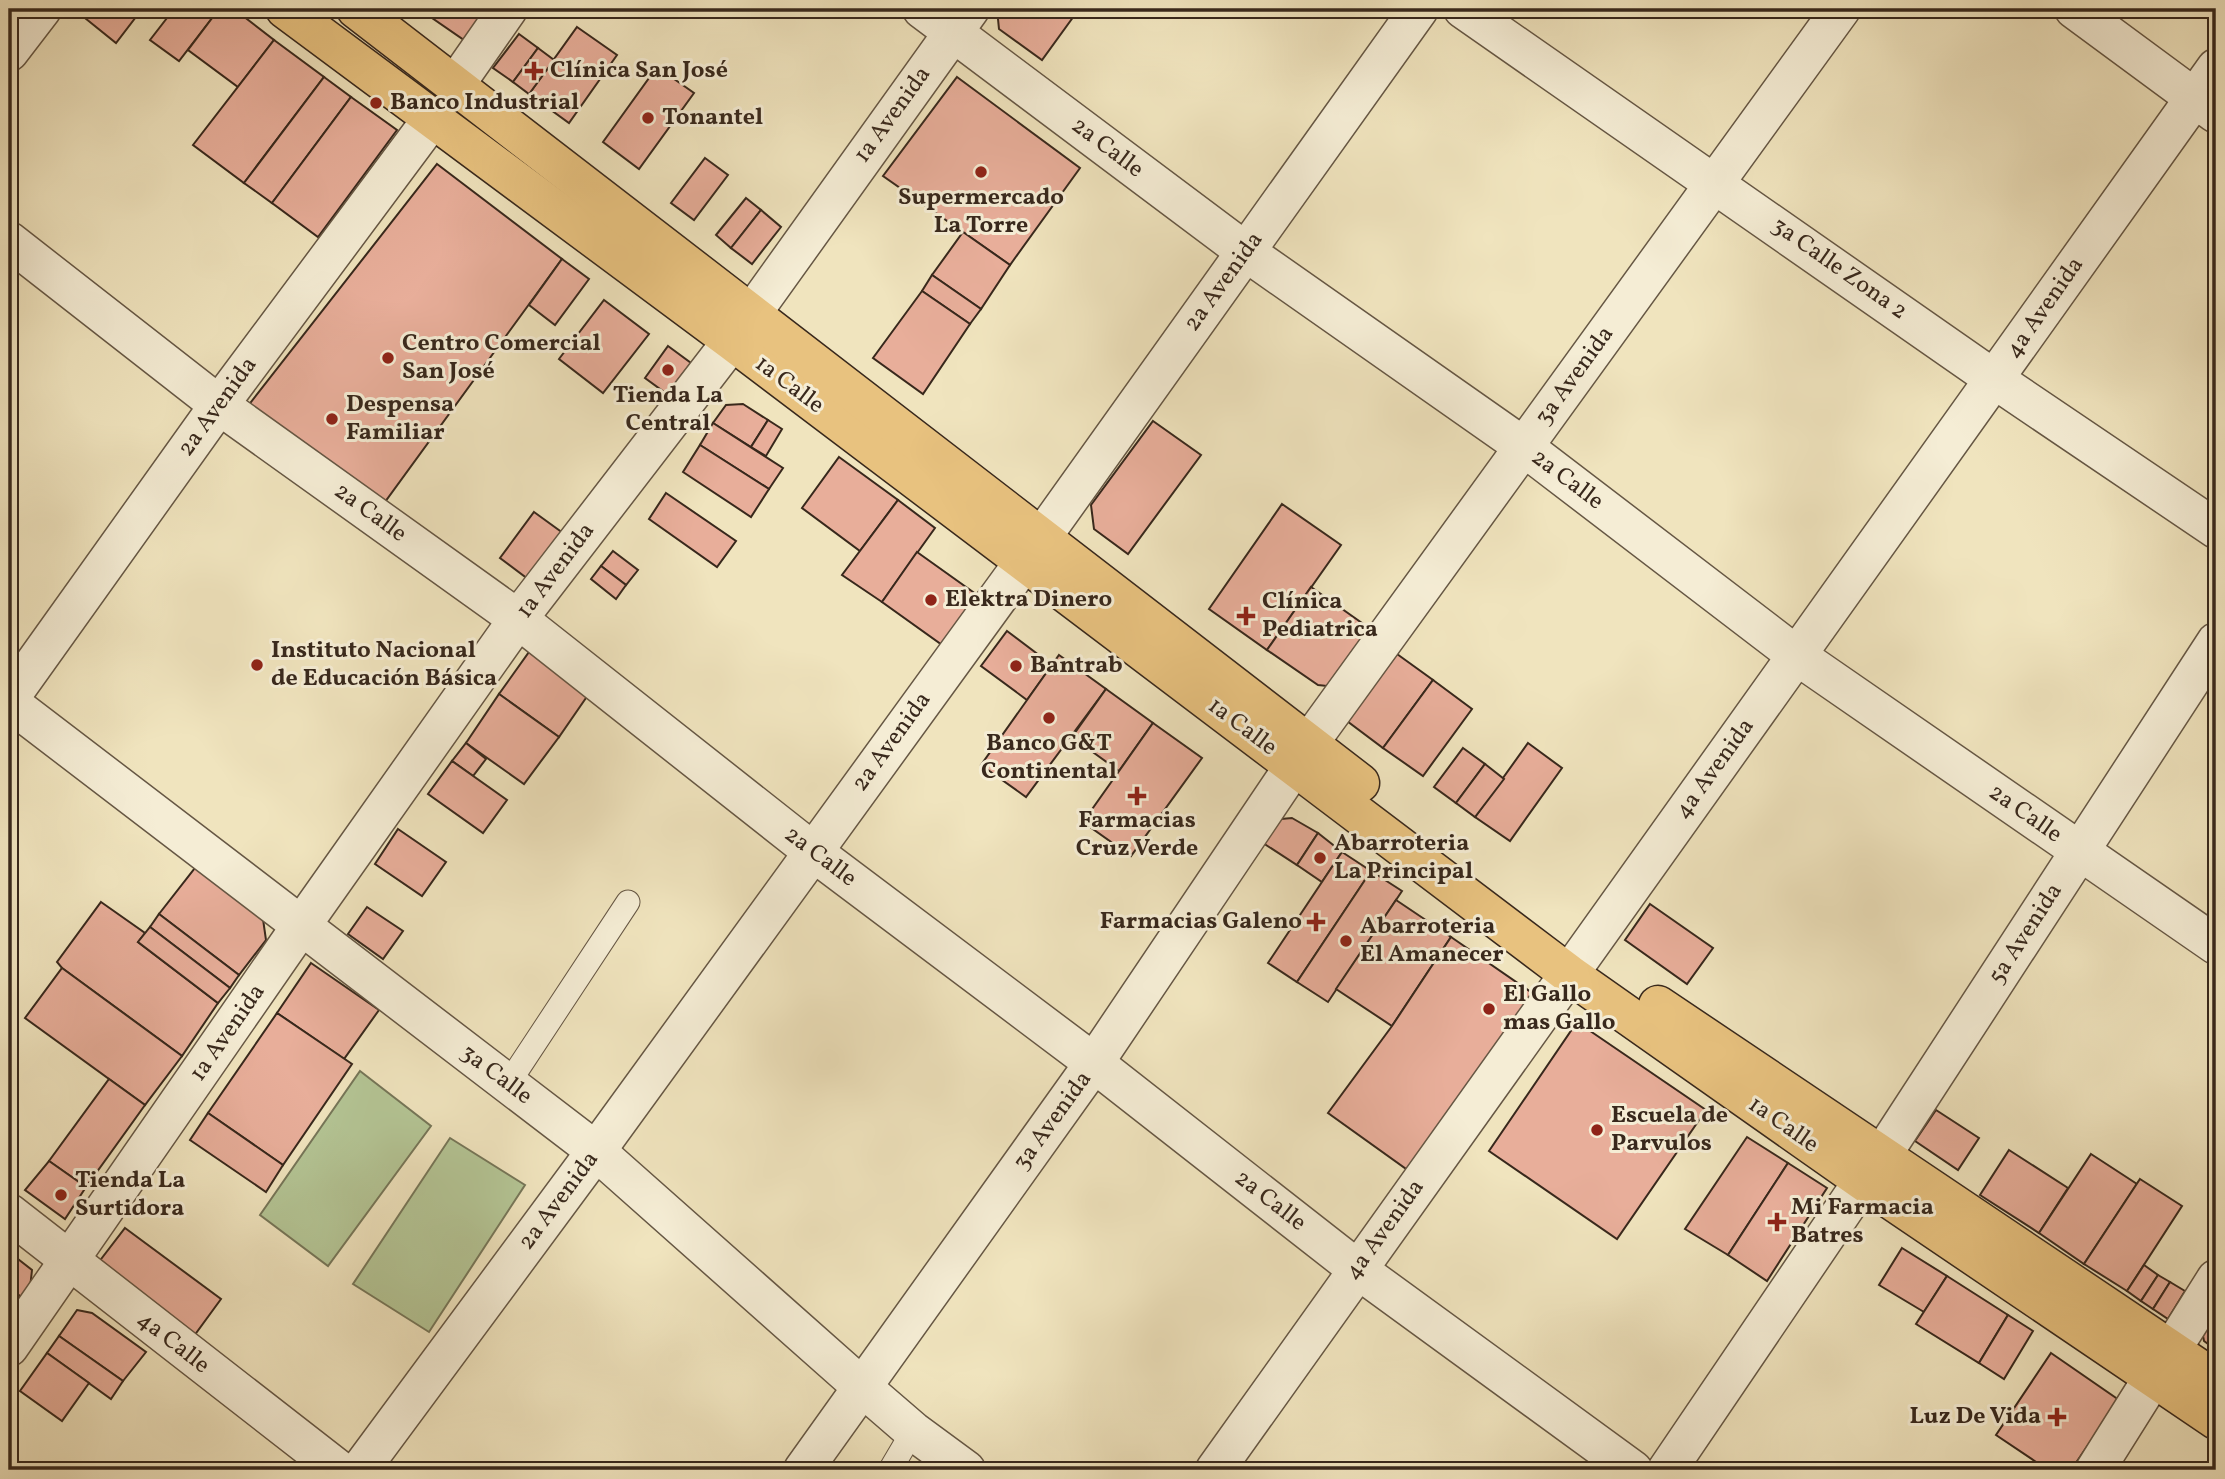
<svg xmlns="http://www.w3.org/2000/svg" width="2225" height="1479" viewBox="0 0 2225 1479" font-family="Vollkorn,serif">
  <rect width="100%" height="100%" fill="#f0e4be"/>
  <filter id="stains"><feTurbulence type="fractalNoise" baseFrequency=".00286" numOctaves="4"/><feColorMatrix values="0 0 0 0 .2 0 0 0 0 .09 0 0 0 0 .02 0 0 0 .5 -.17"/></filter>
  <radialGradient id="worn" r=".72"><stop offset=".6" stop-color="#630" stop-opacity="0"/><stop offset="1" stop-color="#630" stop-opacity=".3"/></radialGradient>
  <g fill="#b4c595" stroke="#767658" stroke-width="2">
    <polygon points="360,1071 431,1126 328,1266 260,1215"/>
    <polygon points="450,1138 525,1185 429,1332 353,1284"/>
  </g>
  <g fill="#e8ae9a" stroke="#38281c" stroke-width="2">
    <polygon points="77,9 142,9 116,43 75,10"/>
    <polygon points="174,9 219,9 179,61 150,40"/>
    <polygon points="219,9 234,9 274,40 238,87 188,50"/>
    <polygon points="419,9 485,9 464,40"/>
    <polygon points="997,9 1079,9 1042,60 999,29"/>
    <polygon points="577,27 617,55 569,123 529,94"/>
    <polygon points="519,34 538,48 513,82 493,68"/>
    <polygon points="274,40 324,77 244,183 193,145"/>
    <polygon points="538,48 554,60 529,94 513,82"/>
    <polygon points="657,67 694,93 639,169 603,142"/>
    <polygon points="324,77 351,97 272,203 244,183"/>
    <polygon points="957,77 1080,168 1010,265 883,176"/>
    <polygon points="351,97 397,130 318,237 272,203"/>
    <polygon points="705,158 728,175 694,220 671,203"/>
    <polygon points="437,164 562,259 382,506 244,411"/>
    <polygon points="746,198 761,210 731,248 716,235"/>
    <polygon points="761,210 781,227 752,264 731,248"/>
    <polygon points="963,232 1010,265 981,309 932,275"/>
    <polygon points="562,259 589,279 555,325 529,305"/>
    <polygon points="932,275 981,309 970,324 922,291"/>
    <polygon points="922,291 970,324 923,394 873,358"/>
    <polygon points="604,300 649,334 603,393 559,359"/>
    <polygon points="668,346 691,363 667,394 645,378"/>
    <polygon points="743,404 768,420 751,447 713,423 726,405"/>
    <polygon points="768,420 782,429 766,456 751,447"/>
    <polygon points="1153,421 1201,455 1128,554 1094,529 1091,505"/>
    <polygon points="713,423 783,468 769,489 700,445"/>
    <polygon points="700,445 769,489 751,517 683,472"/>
    <polygon points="839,457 898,500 860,551 802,508"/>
    <polygon points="666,493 736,541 717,567 649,519"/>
    <polygon points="898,500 935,528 882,602 842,575"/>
    <polygon points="1282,504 1341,545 1267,650 1209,609"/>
    <polygon points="534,512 567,536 532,582 500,558"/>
    <polygon points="613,551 638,570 626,585 601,566"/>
    <polygon points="917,552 980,597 945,647 882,602"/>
    <polygon points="601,566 626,585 616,599 591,579"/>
    <polygon points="1311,587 1369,628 1327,686 1318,685 1267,650"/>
    <polygon points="1007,631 1052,665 1027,700 981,666"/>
    <polygon points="529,652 588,695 559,737 499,694"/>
    <polygon points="1397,654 1433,680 1383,748 1347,721"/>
    <polygon points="1059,655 1106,689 1026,797 981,765"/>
    <polygon points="1433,680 1472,709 1423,776 1383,748"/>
    <polygon points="1106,689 1153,723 1119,771 1072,737"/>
    <polygon points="499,694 559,737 524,784 466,743"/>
    <polygon points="1153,723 1202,758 1131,856 1083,822"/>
    <polygon points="466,743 486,759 473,776 452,761"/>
    <polygon points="1528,743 1562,768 1510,841 1475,817"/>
    <polygon points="1463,748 1485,764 1456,803 1434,787"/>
    <polygon points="452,761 507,800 483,833 428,794"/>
    <polygon points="1485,764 1504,779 1475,817 1456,803"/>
    <polygon points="1292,818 1318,833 1297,865 1263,843 1281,819"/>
    <polygon points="398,829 446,862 422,896 375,864"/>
    <polygon points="1318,833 1342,852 1322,882 1297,865"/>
    <polygon points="1342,852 1371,871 1297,982 1268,963"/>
    <polygon points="195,868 263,919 266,940 239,975 159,914"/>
    <polygon points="1371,871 1402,891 1328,1002 1297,982"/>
    <polygon points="1396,900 1451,937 1392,1026 1336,989"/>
    <polygon points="101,902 145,933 138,942 218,1003 182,1056 62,968 57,962"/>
    <polygon points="1650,904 1713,948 1687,984 1625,940"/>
    <polygon points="367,907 403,931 383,959 348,934"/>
    <polygon points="159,914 239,975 230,988 150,927"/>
    <polygon points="150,927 230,988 218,1003 138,942"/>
    <polygon points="1451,937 1541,999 1416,1176 1328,1113 1392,1026"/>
    <polygon points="311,963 379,1010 344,1059 277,1013"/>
    <polygon points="62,968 182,1056 145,1105 25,1018"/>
    <polygon points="277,1013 352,1064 283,1165 208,1113"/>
    <polygon points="1577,1022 1706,1110 1617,1239 1489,1151"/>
    <polygon points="109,1079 145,1105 86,1187 49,1161"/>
    <polygon points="1936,1110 1979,1138 1958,1170 1915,1141"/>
    <polygon points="208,1113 283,1165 266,1192 190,1140"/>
    <polygon points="1747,1137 1788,1163 1728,1255 1685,1229"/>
    <polygon points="2009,1150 2068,1188 2039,1233 1980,1195"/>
    <polygon points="2091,1154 2137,1184 2084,1264 2039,1233"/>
    <polygon points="49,1161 86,1187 65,1219 25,1190"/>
    <polygon points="1788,1163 1827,1188 1767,1281 1728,1255"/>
    <polygon points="2140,1179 2182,1206 2127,1291 2084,1264"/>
    <polygon points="125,1228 221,1299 191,1340 95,1267"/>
    <polygon points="1902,1248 1947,1276 1924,1312 1879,1285"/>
    <polygon points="9,1252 32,1270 30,1288 22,1298 9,1287"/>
    <polygon points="2144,1265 2158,1275 2141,1301 2127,1291"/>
    <polygon points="2158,1275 2170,1282 2153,1309 2141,1301"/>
    <polygon points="1947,1276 2008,1315 1979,1363 1916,1324"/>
    <polygon points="2170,1282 2185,1291 2168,1319 2153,1309"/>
    <polygon points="9,1287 22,1298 10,1314 9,1314"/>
    <polygon points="2216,1309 2216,1350 2204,1341 2202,1331"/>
    <polygon points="77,1310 92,1313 146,1352 123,1381 59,1336"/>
    <polygon points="2008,1315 2033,1331 2004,1379 1979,1363"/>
    <polygon points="59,1336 123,1381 111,1399 47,1353"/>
    <polygon points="47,1353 89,1383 62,1421 20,1391"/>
    <polygon points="2051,1353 2119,1400 2071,1470 2048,1470 1996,1435"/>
    <polygon points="9,1456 25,1468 23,1470 9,1470"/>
  </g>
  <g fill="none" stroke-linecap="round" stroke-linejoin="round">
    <g stroke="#665744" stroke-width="25">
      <g id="service">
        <polyline points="508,1084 628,902"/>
        <polyline points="890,1470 913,1431"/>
      </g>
    </g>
    <g stroke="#665744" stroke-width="41">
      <g id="minor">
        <polyline points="922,9 1246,252 1524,447 1796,655 2216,945"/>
        <polyline points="1463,9 1994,379 2216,529"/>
        <polyline points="2074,9 2215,113"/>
        <polyline points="9,52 42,9"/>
        <polyline points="455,85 508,9"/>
        <polyline points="9,241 219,405 518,619 812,851 1094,1063 1357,1269 1633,1470"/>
        <polyline points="9,699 219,405 432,119"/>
        <polyline points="9,702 596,1151 862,1387 913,1431 966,1470"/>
        <polyline points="1309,743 1841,9"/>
        <polyline points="1882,1155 2216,642"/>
        <polyline points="9,1213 339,1470"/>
        <polyline points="2172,1349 2216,1279"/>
        <polyline points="360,1470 596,1151 1024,562"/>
        <polyline points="803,1470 1094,1063 1294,766"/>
        <polyline points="1215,1470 2216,68"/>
        <polyline points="1667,1470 1863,1181"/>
        <polyline points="2095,1470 2154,1376"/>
      </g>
    </g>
    <g stroke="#665744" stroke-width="41">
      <g id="tertiary">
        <polyline points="1024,562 1419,9"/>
        <polyline points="9,1347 301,926 518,619 732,341 970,9"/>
      </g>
    </g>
    <g stroke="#38281c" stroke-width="41">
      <g id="primary">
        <polyline points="285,9 732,341 1569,974 1863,1181 2216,1420"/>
        <polyline points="356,9 1360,783"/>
        <polyline points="1658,1005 2216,1380"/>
      </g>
    </g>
    <use href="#service" stroke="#f5edd5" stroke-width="23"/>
    <use href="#minor" stroke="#f5edd5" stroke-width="38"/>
    <use href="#tertiary" stroke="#f5edd5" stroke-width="38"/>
    <use href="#primary" stroke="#e8c27f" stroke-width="38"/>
  </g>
  <g fill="#8f2418" stroke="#f5edd5" stroke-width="2.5">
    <path d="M530.5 60.5h7v7h7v7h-7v7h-7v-7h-7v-7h7z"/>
    <circle cx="376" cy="103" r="7"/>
    <circle cx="648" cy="118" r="7"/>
    <circle cx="981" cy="172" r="7"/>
    <circle cx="388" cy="358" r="7"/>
    <circle cx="668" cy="370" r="7"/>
    <circle cx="332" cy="419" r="7"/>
    <circle cx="931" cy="600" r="7"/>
    <path d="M1242.5 605.5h7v7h7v7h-7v7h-7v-7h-7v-7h7z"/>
    <circle cx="257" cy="665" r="7"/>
    <circle cx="1016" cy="666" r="7"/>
    <circle cx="1049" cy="718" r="7"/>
    <path d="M1133.5 785.5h7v7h7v7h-7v7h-7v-7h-7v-7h7z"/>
    <circle cx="1320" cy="858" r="7"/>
    <path d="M1312.5 911.5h7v7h7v7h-7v7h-7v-7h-7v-7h7z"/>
    <circle cx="1346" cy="941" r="7"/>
    <circle cx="1489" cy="1009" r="7"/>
    <circle cx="1597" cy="1130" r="7"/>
    <circle cx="61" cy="1195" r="7"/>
    <path d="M1773.5 1211.5h7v7h7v7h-7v7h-7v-7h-7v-7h7z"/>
    <path d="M2053.5 1406.5h7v7h7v7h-7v7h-7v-7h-7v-7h7z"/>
  </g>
  <g text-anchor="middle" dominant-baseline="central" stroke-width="6" stroke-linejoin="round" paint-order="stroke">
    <g font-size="24" font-weight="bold" fill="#38281c" stroke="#f5edd5" text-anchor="start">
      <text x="550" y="71">Clínica San José</text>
      <text x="390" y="103">Banco Industrial</text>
      <text x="662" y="118">Tonantel</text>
      <text x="981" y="198" text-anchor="middle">Supermercado<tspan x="981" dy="28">La Torre</tspan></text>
      <text x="402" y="344">Centro Comercial<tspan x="402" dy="28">San José</tspan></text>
      <text x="668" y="396" text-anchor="middle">Tienda La<tspan x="668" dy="28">Central</tspan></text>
      <text x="346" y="405">Despensa<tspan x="346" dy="28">Familiar</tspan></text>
      <text x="945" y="600">Elektra Dinero</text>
      <text x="1262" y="602">Clínica<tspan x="1262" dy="28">Pediatrica</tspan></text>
      <text x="271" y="651">Instituto Nacional<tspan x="271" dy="28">de Educación Básica</tspan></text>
      <text x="1030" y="666">Bantrab</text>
      <text x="1049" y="744" text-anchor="middle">Banco G&amp;T<tspan x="1049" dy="28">Continental</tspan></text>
      <text x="1137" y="821" text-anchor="middle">Farmacias<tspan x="1137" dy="28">Cruz Verde</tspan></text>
      <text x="1334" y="844">Abarroteria<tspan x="1334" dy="28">La Principal</tspan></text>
      <text x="1302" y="922" text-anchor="end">Farmacias Galeno</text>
      <text x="1360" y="927">Abarroteria<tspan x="1360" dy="28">El Amanecer</tspan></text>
      <text x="1503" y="995">El Gallo<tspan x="1503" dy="28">mas Gallo</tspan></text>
      <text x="1611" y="1116">Escuela de<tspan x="1611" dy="28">Parvulos</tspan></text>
      <text x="75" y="1181">Tienda La<tspan x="75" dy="28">Surtidora</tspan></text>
      <text x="1791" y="1208">Mi Farmacia<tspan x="1791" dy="28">Batres</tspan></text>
      <text x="2041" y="1417" text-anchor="end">Luz De Vida</text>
    </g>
    <g font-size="24" fill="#38281c" stroke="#f5edd5">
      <text transform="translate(893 115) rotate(-54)">1a Avenida</text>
      <text transform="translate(1107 148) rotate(37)">2a Calle</text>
      <text transform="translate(1839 269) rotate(35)">3a Calle Zona 2</text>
      <text transform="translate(1224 282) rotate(-54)">2a Avenida</text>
      <text transform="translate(2045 308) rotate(-55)">4a Avenida</text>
      <text transform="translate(1575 376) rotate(-54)">3a Avenida</text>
      <text transform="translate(789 385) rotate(37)">1a Calle</text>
      <text transform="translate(218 407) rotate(-54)">2a Avenida</text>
      <text transform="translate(1567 480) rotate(37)">2a Calle</text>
      <text transform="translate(370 513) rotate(36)">2a Calle</text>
      <text transform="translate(556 571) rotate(-53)">1a Avenida</text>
      <text transform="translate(1242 727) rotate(37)">1a Calle</text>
      <text transform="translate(892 742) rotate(-54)">2a Avenida</text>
      <text transform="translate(1715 769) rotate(-54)">4a Avenida</text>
      <text transform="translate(2025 814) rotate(35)">2a Calle</text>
      <text transform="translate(820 857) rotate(37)">2a Calle</text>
      <text transform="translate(2026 934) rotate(-57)">5a Avenida</text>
      <text transform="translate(228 1033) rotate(-55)">1a Avenida</text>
      <text transform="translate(496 1075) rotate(37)">3a Calle</text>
      <text transform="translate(1053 1121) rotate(-54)">3a Avenida</text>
      <text transform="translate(1783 1125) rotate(35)">1a Calle</text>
      <text transform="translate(559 1201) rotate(-53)">2a Avenida</text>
      <text transform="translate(1270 1201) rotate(38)">2a Calle</text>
      <text transform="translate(1385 1230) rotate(-54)">4a Avenida</text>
      <text transform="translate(173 1343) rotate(38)">4a Calle</text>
    </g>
  </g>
  <rect width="2225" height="1479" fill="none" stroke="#f0e4be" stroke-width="35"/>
  <rect x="10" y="10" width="2204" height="1458" fill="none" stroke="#38281c" stroke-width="3.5"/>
  <rect x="18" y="18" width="2190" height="1444" fill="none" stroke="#38281c" stroke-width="2"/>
  <rect width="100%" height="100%" filter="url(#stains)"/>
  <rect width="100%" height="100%" fill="url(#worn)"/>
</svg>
